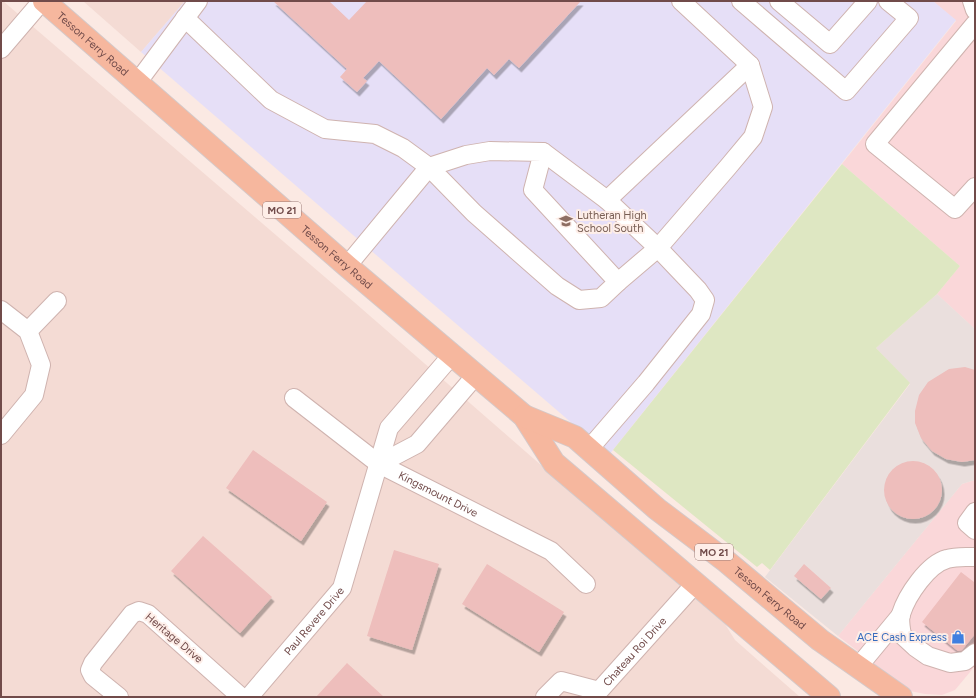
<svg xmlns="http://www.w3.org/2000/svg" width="976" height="698" viewBox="0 0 976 698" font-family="Figtree,sans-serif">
  <defs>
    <filter id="shadow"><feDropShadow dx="2.5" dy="4.5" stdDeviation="0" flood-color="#0004"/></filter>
  </defs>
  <rect width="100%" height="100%" fill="#fbe9e3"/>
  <g fill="#f4dbd4">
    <polygon points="1,1 3,1 354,302 652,562 725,624 735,640 800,697 1,697"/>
    <polygon points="83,1 185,1 141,52"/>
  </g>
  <g fill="#fad7d9">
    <polygon points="933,1 975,1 975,329 937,294 960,266 842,164 956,21"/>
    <polygon points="975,480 975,666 955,690 942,695 925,694 910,691 838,636 962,484"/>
  </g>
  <polygon fill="#eadfdd" points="937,294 975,329 975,480 962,484 838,636 765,577 910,384 876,348"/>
  <polygon fill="#e6dff7" points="185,1 933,1 956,20 609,455 426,298 141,52"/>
  <polygon fill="#dee7c2" points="842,164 960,266 937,294 876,348 910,383 770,570 762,563 757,567 613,450"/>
  <g fill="#eebebc" filter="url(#shadow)">
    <polygon points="273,1 329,1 349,20 367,1 581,1 519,68 509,59 494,75 487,68 441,119 379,61 363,78 367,81 357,92 340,77 347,69"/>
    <polygon points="965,367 975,370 975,460 962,462 946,459 932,451 921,438 915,423 915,411 919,395 928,382 949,369"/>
    <polygon points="253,450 327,502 301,541 226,488"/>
    <circle cx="913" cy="490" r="29"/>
    <polygon points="203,536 272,597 240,633 171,571"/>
    <polygon points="394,550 439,564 412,650 367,636"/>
    <polygon points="487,564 564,612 539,652 462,604"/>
    <polygon points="804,564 831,588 821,599 794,576"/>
    <polygon points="961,572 974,582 975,581 975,634 962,650 958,651 922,622"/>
    <polygon points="347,663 384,697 316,697"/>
  </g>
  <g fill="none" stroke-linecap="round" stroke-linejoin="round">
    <g stroke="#cfb3af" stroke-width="20">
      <g id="minor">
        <polyline points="741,1 846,91 909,18 888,1"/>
        <polyline points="779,1 830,44 868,1"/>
        <polyline points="972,1 975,10"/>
        <polyline points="185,18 271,100 325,129 375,134 403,148 429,167 474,213 557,286 579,300 601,298 618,282 533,190 543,152 490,151 466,155 429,167 347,266"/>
        <polyline points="975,24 875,144 955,209 975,187"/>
        <polyline points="1,49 42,1"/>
        <polyline points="137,83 198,1"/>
        <polyline points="543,152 607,200 750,65"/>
        <polyline points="618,282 658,248 728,167 753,137 763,107 750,65 681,1"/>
        <polyline points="1,310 28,331 41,365 34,395 1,435"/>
        <polyline points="28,331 57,301"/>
        <path id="s1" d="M294,398l85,66 172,87 35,33"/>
        <polyline points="589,449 646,383 701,314 705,300 698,290 658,248 607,200"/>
        <polyline points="379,464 417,444 476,375"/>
        <polyline points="975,512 967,523 975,530"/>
        <path d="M975,557c-9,0 -19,-1 -28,2 -19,5 -40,36 -46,55 -2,6 0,15 1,21l13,12 13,9 22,7 15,-2 10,-8"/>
        <polyline points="858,667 901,615"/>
        <polyline points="119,697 93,676 90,670 93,663 132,614 139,611 148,614 241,697"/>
        <path id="s2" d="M249,697l93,-109 47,-160 63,-73"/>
        <path id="s3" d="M545,697l16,-16 38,10 96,-107"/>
      </g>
    </g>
    <g stroke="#d4c9c9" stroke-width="24">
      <g id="major">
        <path id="s4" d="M44,1l303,265 177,150 30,47 275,234"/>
        <path id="s5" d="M524,416l51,21 82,72 70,53 93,78 81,57"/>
      </g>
    </g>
    <use href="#minor" stroke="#fff" stroke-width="18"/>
    <use href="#major" stroke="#f6b79e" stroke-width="22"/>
  </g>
  <defs>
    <g id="school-bare" transform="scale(1.08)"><path d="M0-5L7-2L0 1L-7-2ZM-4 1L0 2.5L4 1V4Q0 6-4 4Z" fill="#8d6e63" stroke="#feeee8" stroke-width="2.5" paint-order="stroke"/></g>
    <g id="shop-bare" transform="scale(1.08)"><path d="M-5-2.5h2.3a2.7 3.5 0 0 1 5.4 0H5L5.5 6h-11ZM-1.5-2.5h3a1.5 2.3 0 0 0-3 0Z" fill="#3f7fe0" stroke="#feeee8" stroke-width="2.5" paint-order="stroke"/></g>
  </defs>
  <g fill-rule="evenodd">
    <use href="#school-bare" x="566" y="221"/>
    <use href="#shop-bare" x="958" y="637"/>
  </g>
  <g text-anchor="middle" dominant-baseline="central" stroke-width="4" stroke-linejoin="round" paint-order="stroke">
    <g fill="#feeee8" stroke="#9b7c79" stroke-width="1">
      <rect x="263" y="202" width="38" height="16" rx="3"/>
      <rect x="695" y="544" width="38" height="16" rx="3"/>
    </g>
    <g font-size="10" font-weight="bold" fill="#714b4a">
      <text x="282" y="210">MO 21</text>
      <text x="714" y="552">MO 21</text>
    </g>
    <g font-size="11" fill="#714b4a" stroke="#feeee8">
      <text stroke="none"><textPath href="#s4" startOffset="65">Tesson Ferry Road</textPath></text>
      <text stroke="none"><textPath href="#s4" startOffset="389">Tesson Ferry Road</textPath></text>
      <text stroke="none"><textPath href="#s1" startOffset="174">Kingsmount Drive</textPath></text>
      <text stroke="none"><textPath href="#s5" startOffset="308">Tesson Ferry Road</textPath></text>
      <text stroke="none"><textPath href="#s2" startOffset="100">Paul Revere Drive</textPath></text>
      <text transform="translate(174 638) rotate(40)">Heritage Drive</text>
      <text stroke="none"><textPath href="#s3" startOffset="115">Chateau Roi Drive</textPath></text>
    </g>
    <g font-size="11" fill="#785e54" stroke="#feeee8" text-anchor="start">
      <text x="577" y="215">Lutheran High<tspan x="577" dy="13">School South</tspan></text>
    </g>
    <g font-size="11" fill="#366cbe" stroke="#feeee8" text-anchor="end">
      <text x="947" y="637">ACE Cash Express</text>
    </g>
  </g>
  <rect width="976" height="698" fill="none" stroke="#714b4a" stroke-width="4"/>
</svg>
